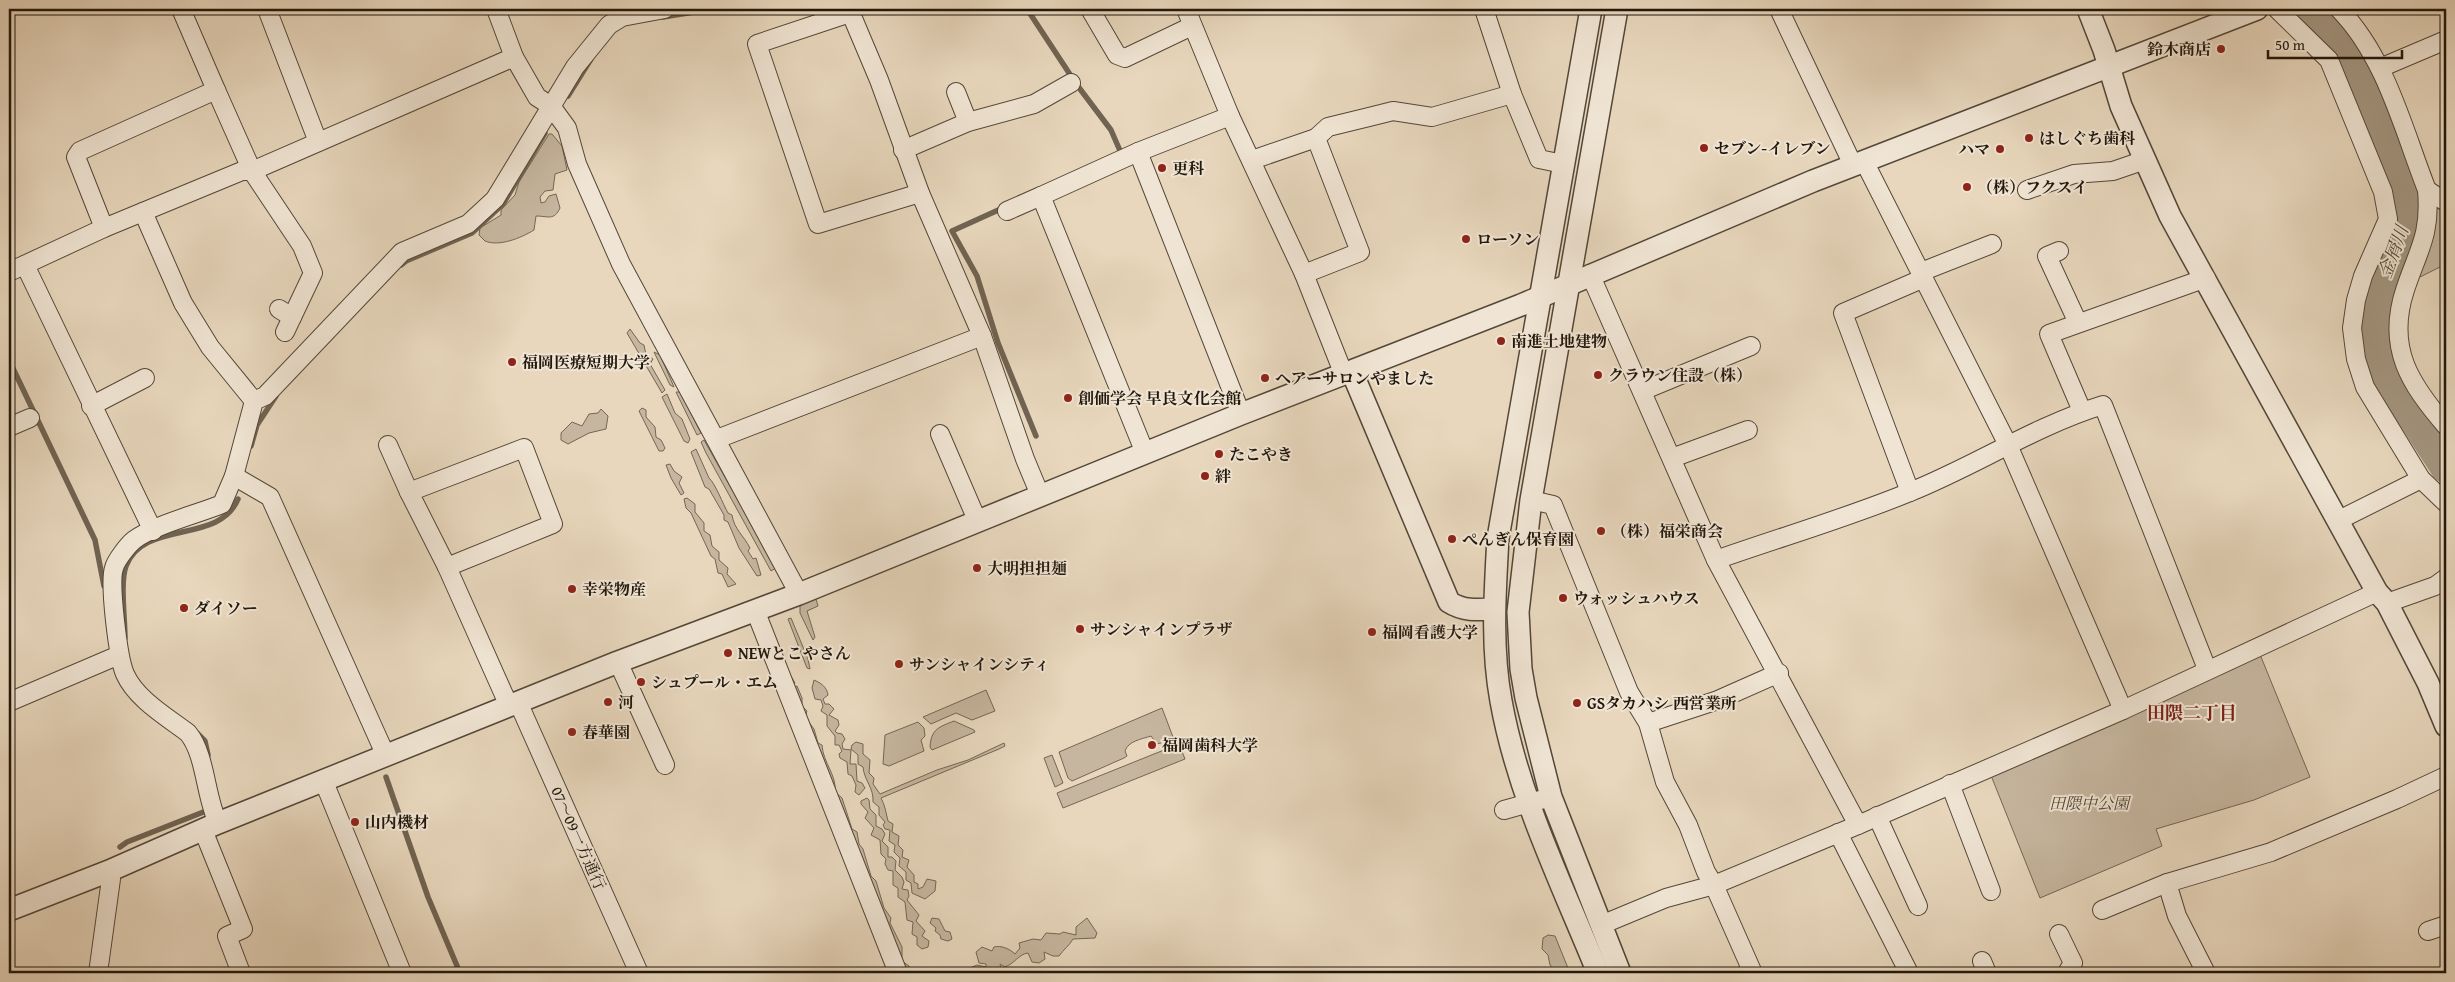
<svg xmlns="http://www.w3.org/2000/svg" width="2455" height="982" viewBox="0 0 2455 982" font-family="'Gentium Book Plus','Noto Serif JP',serif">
  <rect width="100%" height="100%" fill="#e8d7bd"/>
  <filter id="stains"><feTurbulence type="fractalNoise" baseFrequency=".004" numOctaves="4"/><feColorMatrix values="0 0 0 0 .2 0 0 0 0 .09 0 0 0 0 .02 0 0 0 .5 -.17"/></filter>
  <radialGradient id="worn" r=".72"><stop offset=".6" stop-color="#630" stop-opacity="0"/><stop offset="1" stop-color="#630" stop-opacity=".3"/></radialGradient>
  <g fill="#c6b69f" stroke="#746656">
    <path d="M549,134h3l10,12 5,24 -12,4 -2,16 -8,1 -5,6 1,6 4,-1 4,-6 7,-2 4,14c-6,13 -12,8 -24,8l-2,14c-13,8 -35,17 -49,11l-6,-6 1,-7 21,-13v-5l14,-15 4,-13z"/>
    <polygon points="2437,208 2446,211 2446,264 2416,279 2434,210"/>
    <polygon points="630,329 640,343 644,345 646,355 653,359 650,364 665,390 662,393 627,333"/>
    <polygon points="654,352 660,355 674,387 670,385"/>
    <polygon points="676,392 680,392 701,433 697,435"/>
    <polygon points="667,394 675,413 682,419 690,439 688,443 684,441 662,397"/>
    <polygon points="642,408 646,410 646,417 655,427 656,437 661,440 665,448 663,451 659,451 639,411"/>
    <polygon points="601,409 608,416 606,429 589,433 568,444 561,440 561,433 572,422 582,426 589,414 598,413"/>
    <polygon points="704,440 776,568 771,571 706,453 701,442"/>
    <path d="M696,449l13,29c6,5 14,26 19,35l4,2c2,14 12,21 18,33l-2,3 5,8 3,-1 5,17 -4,1 -18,-28 -11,-26 -4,-2v-5l-15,-26 -4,-2 -14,-35z"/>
    <polygon points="670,464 674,471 682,477 679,483 684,493 681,495 671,478 666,465"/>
    <polygon points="687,498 695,504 695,512 704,523 704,531 710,535 712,546 719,552 719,560 728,568 727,574 736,584 728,587 722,574 718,573 715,559 711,556 691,513 686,508 684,499"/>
    <polygon points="810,599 816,599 818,606 807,611 815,637 813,640 800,613 800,605"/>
    <polygon points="791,618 808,659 810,669 807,668 788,619"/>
    <path d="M770,629h2l16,42 7,12 -5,2v3l7,-2 5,12v8l5,5 -2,6 9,12 4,14 4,2c1,18 15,30 13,47l7,6 10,31 5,3 2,12 4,5 8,27 5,5 8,27 7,10 -1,5 12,24v14l7,5 1,5 -3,2h-5c-5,-13 -8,-26 -15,-39l-97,-245z"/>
    <polygon points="2259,652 2310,777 2254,800 2156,829 2162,846 2040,898 1990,773"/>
    <path d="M814,680c7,3 13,7 14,15l-5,4 2,5h4l5,5 -5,6 9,5 1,5 -4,6 2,2 5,1 3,5 -3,5 1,5 8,1 -1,14h6l1,17 5,2 3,5 -6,7 -4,-3 1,-7 -4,-9 -4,-2 -1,-12 -7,-4 -1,-4 3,-3 -3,-6h-4v-9l-8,-10v-11l-6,-4 2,-5 -2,-6 -6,-1 -3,-11z"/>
    <polygon points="986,690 995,711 972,720 956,713 931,724 923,717"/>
    <path d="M1162,708l11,29 -2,3 -14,4 -6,-8c-9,3 -23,5 -26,15l2,5 -3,2 -52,23 -4,-3 -9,-26z"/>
    <path d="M954,721l20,9 1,2 -43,18 -2,-3c1,-18 9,-20 24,-26z"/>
    <polygon points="918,722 924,728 925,736 921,740 924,751 889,766 883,764 885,735"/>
    <path d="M856,742l7,2v10l7,6 -1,13 5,5 -1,6 7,10 57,-24 31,-10 36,-17 1,3 -6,3 -118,49c4,7 5,15 7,23l5,3 -1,8 7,4 -1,9 5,5 -1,7 7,3 -2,7 7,8v7l4,2v5l5,-2 4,-8 9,2 -1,10 -10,8 -13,-6 -1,-10 -5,-3v-8l-7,-6 1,-8 -6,-6 1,-7 -6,-4 1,-11 -5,-1 -2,-4 2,-3 -6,-7v-8l-6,-5c1,-14 -9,-22 -10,-35l-5,-3v-9l-7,-6 1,-4z"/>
    <polygon points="1179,744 1185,759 1063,808 1057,793"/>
    <polygon points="1052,755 1063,783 1055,787 1044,758"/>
    <polygon points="867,798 869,800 870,809 876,815 876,826 882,829 885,834 882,841 888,847 888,857 892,857 896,861 895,870 902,877 904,882 902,889 908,890 909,896 907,900 919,915 916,921 925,931 922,936 929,941 928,947 922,949 917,945 917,937 912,934 913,922 907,920 905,902 898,897 898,888 893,885 893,871 888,870 885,864 886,859 881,854 880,840 871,835 874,828 865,818 868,812 861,804 861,801"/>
    <polygon points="932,918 939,919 945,931 950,932 952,939 948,941 941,939 940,935 935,931 936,928 930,923"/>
    <path d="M1087,918l10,15 -2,5 -22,1c-4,7 -9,10 -14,17h-6l-9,-4 1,7 -6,4 -7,-1 -4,-9c-9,1 -14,11 -23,14l-5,-3 2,9 -13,-2 -31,2 19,-8 9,2v-3l-7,-1 -3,-11 6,-5 10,4 2,-4c7,-2 16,2 21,7l5,-6 -1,-5 14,-4 8,1 5,-7 14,1 3,-2 13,3v-8z"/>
    <polygon points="1548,935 1555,936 1570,973 1557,973 1550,965 1548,955 1542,949 1543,938"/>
  </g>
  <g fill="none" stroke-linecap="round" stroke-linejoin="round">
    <g stroke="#706352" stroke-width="5.5">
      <polyline points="1027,9 1073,79"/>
      <polyline points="663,17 713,9"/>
      <polyline points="1077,85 1111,130 1121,153 1118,155"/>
      <polyline points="568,96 591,59"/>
      <polyline points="1005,207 952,231 977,276 998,343 1036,436"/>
      <polyline points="401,265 406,261 472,233 503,204 545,133"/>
      <polyline points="9,360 95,540 104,586"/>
      <polyline points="251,446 257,425 276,396"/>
      <path d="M125,638c0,-19 -5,-56 1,-72 18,-47 93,-21 112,-67"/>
      <polyline points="197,733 205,741 208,755"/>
      <polyline points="386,777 428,897 460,973"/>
      <polyline points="120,847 127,842 206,811"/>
    </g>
    <polyline stroke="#a49681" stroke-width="32" points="2312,9 2352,64 2400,181 2406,224 2381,284 2377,342 2385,379 2401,398 2446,467"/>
    <g stroke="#534738" stroke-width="20">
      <g id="minor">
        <polyline points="181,9 216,90"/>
        <polyline points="267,9 318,142"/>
        <polyline points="496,9 514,57 537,97 551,106 567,128 577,164 621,264 799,594"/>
        <polyline points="849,9 879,80 920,193 982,336 1025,459 1040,495"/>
        <polyline points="1090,9 1117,55 1125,58 1192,26"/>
        <polyline points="1186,9 1230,116 1304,274 1344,375"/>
        <polyline points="1484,9 1512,94 1539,159 1563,164"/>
        <polyline points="1779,9 1853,165"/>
        <polyline points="2277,9 2329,60 2383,192 2388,219 2363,276 2356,300 2352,328 2356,359 2365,387 2421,479 2446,503"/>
        <path d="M2339,9c47,48 64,120 88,181 4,46 -9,60 -22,100 -19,58 5,94 41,136"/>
        <polyline points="850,13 757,44 818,224 920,193"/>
        <polyline points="2380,68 2446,40"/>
        <polyline points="956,92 968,122"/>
        <polyline points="903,150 968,122 1034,104 1071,83"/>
        <polyline points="1138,152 1241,414"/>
        <polyline points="1252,160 1316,138"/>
        <polyline points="1864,161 2008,445 2123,710"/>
        <polyline points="2027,190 2074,174 2113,171 2145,160"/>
        <polyline points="2427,190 2446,202"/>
        <polyline points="1007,211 1041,196"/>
        <polyline points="143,212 183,303 210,347 254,401"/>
        <polyline points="104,228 76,157 80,151 216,90 252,171 302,246 313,273 285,332"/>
        <polyline points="2059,251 2047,256 2078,323"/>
        <polyline points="25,265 153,531"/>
        <polyline points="9,272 104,228 242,171 252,171 514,57"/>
        <polyline points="1921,272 1992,244"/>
        <polyline points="1304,274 1360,252 1316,138 1328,127 1369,117 1393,111 1432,117 1512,94"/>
        <polyline points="1590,274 1716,560 1858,825"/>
        <polyline points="279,309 292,317"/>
        <polyline points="1642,391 1751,346"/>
        <polyline points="91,406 145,378"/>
        <polyline points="2082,411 2049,334 2206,278"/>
        <polyline points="9,427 30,418"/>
        <polyline points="940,434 977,520"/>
        <polyline points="717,439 982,336"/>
        <polyline points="388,445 409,492 447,567 509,706"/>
        <polyline points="1145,453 1041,196 1138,152 1230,116"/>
        <polyline points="1672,458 1748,430"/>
        <polyline points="234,476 270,497 386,756"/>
        <polyline points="409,492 524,448 553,524 447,567"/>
        <polyline points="1910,492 1843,313 1924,278"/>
        <polyline points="1531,500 1553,505 1629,692 1648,723 1665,782 1688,825 1706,872 1714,885 1752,971 1746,973"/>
        <polyline points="2339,520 2421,479"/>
        <path d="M1716,560c65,-23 131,-42 194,-68 65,-26 125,-66 193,-87l104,264"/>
        <polyline points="2387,603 2435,586 2446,578"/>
        <polyline points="755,610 898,973"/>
        <polyline points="618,662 665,765"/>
        <polyline points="9,702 119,655"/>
        <polyline points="518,702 639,973"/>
        <polyline points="1648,723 1718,700 1779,673"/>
        <polyline points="324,782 402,973"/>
        <polyline points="1950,784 1991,891"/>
        <polyline points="1504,810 1551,797"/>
        <polyline points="1877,816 1918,906"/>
        <path d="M218,823c-13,-27 -12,-68 -30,-90 -21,-16 -52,-34 -63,-59 -7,-16 -16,-91 -11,-106 2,-8 14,-23 20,-28 20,-15 64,-26 88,-36l12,-28 20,-75 11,-5 137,-144 66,-28 27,-25 80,-132 34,-42 13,-8 43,-8"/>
        <polyline points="203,830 243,929 227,936 241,973"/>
        <polyline points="1838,833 1909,973"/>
        <polyline points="2102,910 2167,883"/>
        <polyline points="1601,925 1666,898 1714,885 1858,825 2123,710 2377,592"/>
        <polyline points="2428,931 2446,925"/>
        <polyline points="2059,934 2073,963 2067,973"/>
        <polyline points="1982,961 1987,973"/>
        <polyline points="98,973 111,879 109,871"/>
        <polyline points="2206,973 2177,916 2167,883 2271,852 2397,799 2446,776"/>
      </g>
    </g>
    <g stroke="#534738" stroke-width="24">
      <g id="tertiary">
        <path d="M1591,9l-93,529c-3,54 -7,109 3,163 17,95 61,183 97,272"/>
        <polyline points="1617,9 1531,500 1518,612 1521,669 1526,698 1551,797 1620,973"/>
        <polyline points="2088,9 2104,50 2121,106 2170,216 2377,592 2387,603 2428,683 2446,726"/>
        <path d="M1352,372l97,230c14,9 28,8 45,7"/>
        <polyline points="9,910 109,871 218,823 618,662 799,594 1241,414 1521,305 1813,181 2257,9"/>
      </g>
    </g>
    <use href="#minor" stroke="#f0e5d4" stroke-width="18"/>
    <use href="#tertiary" stroke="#f0e5d4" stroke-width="21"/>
  </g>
  <g fill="#8f2418" stroke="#f0e5d4" stroke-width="2">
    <circle cx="2221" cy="49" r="5"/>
    <circle cx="2029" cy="138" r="5"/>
    <circle cx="1704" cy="148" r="5"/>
    <circle cx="2000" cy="149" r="5"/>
    <circle cx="1162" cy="168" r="5"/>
    <circle cx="1967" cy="187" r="5"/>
    <circle cx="1466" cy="239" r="5"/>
    <circle cx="1501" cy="341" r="5"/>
    <circle cx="512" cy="362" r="5"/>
    <circle cx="1598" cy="375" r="5"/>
    <circle cx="1265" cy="378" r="5"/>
    <circle cx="1068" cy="398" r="5"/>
    <circle cx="1219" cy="454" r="5"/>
    <circle cx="1205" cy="476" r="5"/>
    <circle cx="1601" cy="531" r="5"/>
    <circle cx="1452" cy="539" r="5"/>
    <circle cx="977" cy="568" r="5"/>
    <circle cx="572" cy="589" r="5"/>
    <circle cx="1563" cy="598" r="5"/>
    <circle cx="184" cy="608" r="5"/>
    <circle cx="1080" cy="629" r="5"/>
    <circle cx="1372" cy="632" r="5"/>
    <circle cx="728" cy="653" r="5"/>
    <circle cx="899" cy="664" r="5"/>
    <circle cx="641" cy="682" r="5"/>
    <circle cx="608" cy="702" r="5"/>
    <circle cx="1577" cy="703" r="5"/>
    <circle cx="572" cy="732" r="5"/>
    <circle cx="1152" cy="745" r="5"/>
    <circle cx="355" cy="822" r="5"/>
  </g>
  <g text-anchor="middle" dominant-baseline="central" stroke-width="4" stroke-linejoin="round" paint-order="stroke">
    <g font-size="16" font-weight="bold" fill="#21170c" stroke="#f0e5d4" text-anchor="start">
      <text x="2211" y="49" text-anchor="end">鈴木商店</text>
      <text x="2039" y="138">はしぐち歯科</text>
      <text x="1714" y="148">セブン-イレブン</text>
      <text x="1990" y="149" text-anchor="end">ハマ</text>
      <text x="1172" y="168">更科</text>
      <text x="1977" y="187">（株）フクスイ</text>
      <text x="1476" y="239">ローソン</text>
      <text x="1511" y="341">南進土地建物</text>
      <text x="522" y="362">福岡医療短期大学</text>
      <text x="1608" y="375">クラウン住設（株）</text>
      <text x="1275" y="378">ヘアーサロンやました</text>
      <text x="1078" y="398">創価学会 早良文化会館</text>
      <text x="1229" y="454">たこやき</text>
      <text x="1215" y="476">絆</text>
      <text x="1611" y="531">（株）福栄商会</text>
      <text x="1462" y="539">ぺんぎん保育園</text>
      <text x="987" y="568">大明担担麺</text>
      <text x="582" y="589">幸栄物産</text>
      <text x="1573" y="598">ウォッシュハウス</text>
      <text x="194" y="608">ダイソー</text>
      <text x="1090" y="629">サンシャインプラザ</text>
      <text x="1382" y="632">福岡看護大学</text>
      <text x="738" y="653">NEWとこやさん</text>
      <text x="909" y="664">サンシャインシティ</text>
      <text x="651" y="682">シュプール・エム</text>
      <text x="618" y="702">河</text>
      <text x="1587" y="703">GSタカハシ 西営業所</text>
      <text x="582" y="732">春華園</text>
      <text x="1162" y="745">福岡歯科大学</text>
      <text x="365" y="822">山内機材</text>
    </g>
    <g font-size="16" font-style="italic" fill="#534738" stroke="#f0e5d4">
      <text x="2089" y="803">田隈中公園</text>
    </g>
    <g font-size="16" fill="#21170c" stroke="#f0e5d4">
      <text transform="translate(579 838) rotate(66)">07～09一方通行</text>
    </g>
    <g font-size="18" font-style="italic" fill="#554a3b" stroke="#f0e5d4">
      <text transform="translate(2393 252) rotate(-70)">金屑川</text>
    </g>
    <g font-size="18" font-weight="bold" fill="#7a1f14" stroke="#f0e5d4">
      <text x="2192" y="712">田隈二丁目</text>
    </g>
  </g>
  <rect width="2455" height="982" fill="none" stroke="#e8d7bd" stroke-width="30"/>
  <rect x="10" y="10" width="2435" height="962" fill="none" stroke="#21170c" stroke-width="2.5"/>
  <rect x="15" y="15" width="2425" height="952" fill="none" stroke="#21170c"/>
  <path d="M2268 50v8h134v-8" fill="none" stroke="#21170c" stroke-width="2.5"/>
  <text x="2275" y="50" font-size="15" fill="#21170c" stroke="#f0e5d4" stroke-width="4" paint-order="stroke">50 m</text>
  <rect width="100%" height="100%" filter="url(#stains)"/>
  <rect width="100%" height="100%" fill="url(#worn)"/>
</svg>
